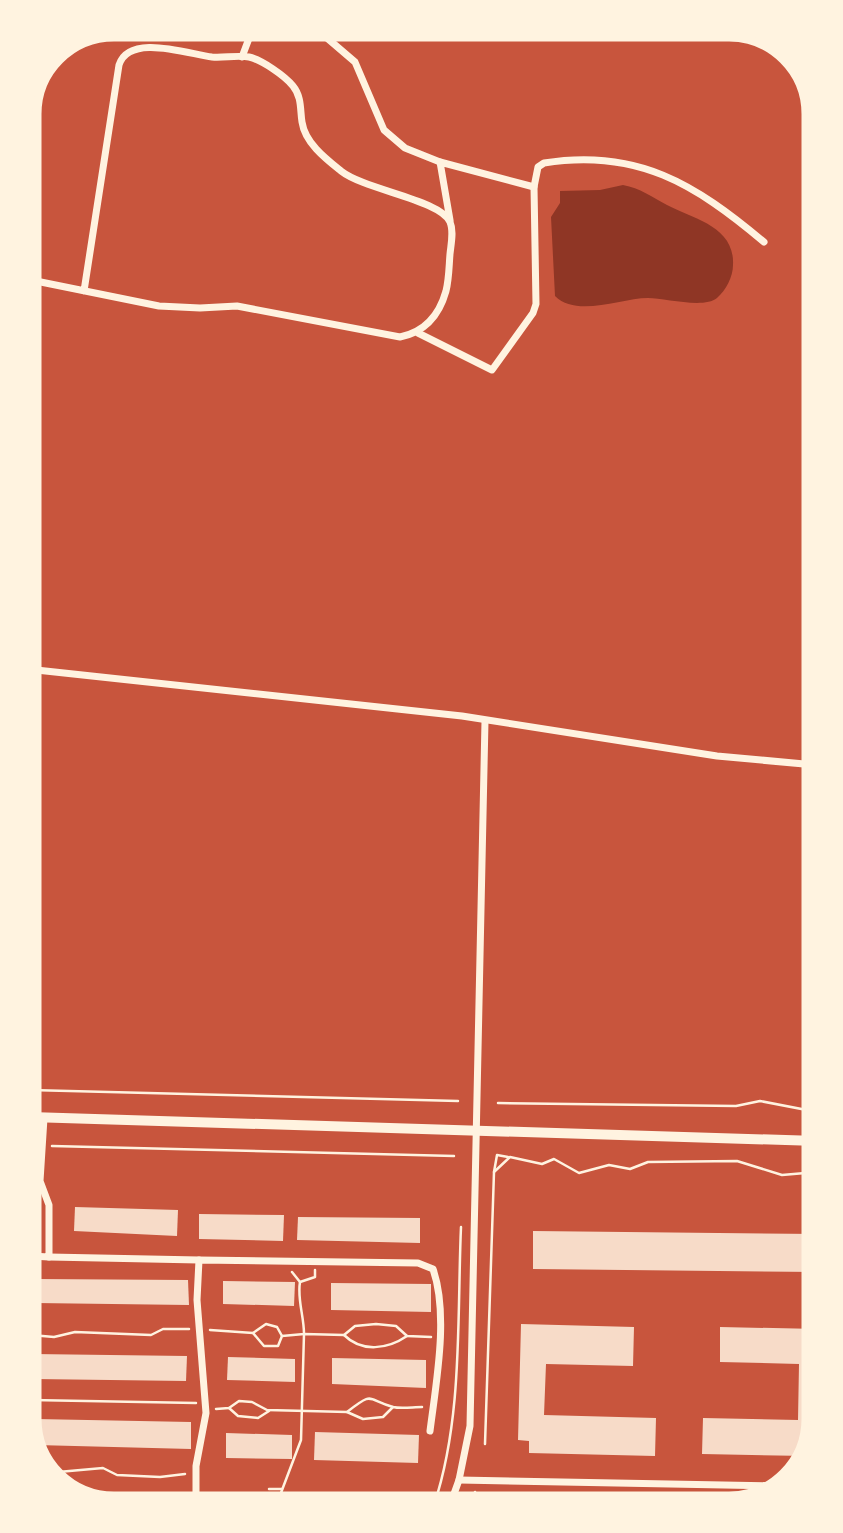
<svg xmlns="http://www.w3.org/2000/svg" width="843" height="1533" viewBox="0 0 843 1533" font-family="'Fira Sans',sans-serif">
  <rect width="100%" height="100%" fill="#c8553d"/>
  <path fill="#8f3625" d="M623,185c17,3 29,12 44,20 26,14 68,21 66,60 0,12 -7,25 -16,33 -13,11 -53,0 -69,0 -27,0 -71,20 -93,-2l-4,-79 9,-14v-12l40,-1z"/>
  <g fill="#f7dbc8">
    <polygon points="75,1207 178,1210 177,1236 74,1231"/>
    <polygon points="199,1214 284,1215 283,1241 199,1239"/>
    <polygon points="298,1217 420,1218 420,1243 297,1240"/>
    <polygon points="533,1231 817,1234 818,1272 533,1269"/>
    <polygon points="35,1279 188,1280 189,1305 35,1303"/>
    <polygon points="223,1281 295,1282 294,1306 223,1304"/>
    <polygon points="331,1283 431,1284 431,1312 331,1310"/>
    <polygon points="521,1324 634,1327 633,1366 546,1364 544,1415 656,1418 655,1456 529,1453 529,1441 518,1440"/>
    <polygon points="720,1327 818,1329 818,1425 808,1456 702,1454 703,1418 798,1420 799,1364 720,1362"/>
    <polygon points="33,1354 187,1356 186,1381 34,1379"/>
    <polygon points="228,1357 295,1359 295,1382 227,1380"/>
    <polygon points="332,1358 426,1360 426,1388 332,1384"/>
    <polygon points="36,1419 191,1422 191,1449 36,1445"/>
    <polygon points="315,1432 419,1435 418,1463 314,1460"/>
    <polygon points="226,1433 292,1435 292,1459 226,1458"/>
    <polygon points="176,1492 176,1508 108,1508 66,1494"/>
  </g>
  <g fill="none" stroke-linecap="round" stroke-linejoin="round">
    <g stroke="#fff3e0" stroke-width="2.5">
      <polyline points="30,1090 458,1101"/>
      <polyline points="498,1103 736,1106 760,1101 817,1112"/>
      <polyline points="52,1146 454,1156"/>
      <polyline points="494,1172 497,1155 508,1157"/>
      <polyline points="300,1282 315,1277 315,1270"/>
      <path d="M210,1330l43,3 11,13h14l4,-10 22,-2c0,-18 -7,-35 -4,-52l-8,-10"/>
      <polyline points="253,1333 266,1324 277,1327 282,1336"/>
      <polyline points="31,1335 54,1337 75,1332 151,1335 163,1329 189,1329"/>
      <path d="M344,1335c18,18 44,14 63,1"/>
      <polyline points="31,1400 196,1403"/>
      <polyline points="229,1408 238,1416 258,1418 269,1411"/>
      <path d="M216,1409l13,-1 10,-7 13,1 15,8 80,2c27,-21 19,-13 46,-5 8,2 20,0 29,0"/>
      <polyline points="347,1412 363,1419 383,1417 393,1407"/>
      <polyline points="485,1444 494,1172 510,1157 542,1164 554,1159 579,1173 609,1165 630,1169 648,1162 737,1161 782,1175 817,1172"/>
      <polyline points="47,1473 103,1468 117,1475 160,1477 185,1474"/>
      <polyline points="269,1489 282,1489"/>
      <polyline points="207,1496 234,1497"/>
      <path d="M434,1505c29,-87 23,-187 27,-278"/>
      <polyline points="469,1505 475,1492"/>
      <polyline points="281,1507 279,1498 301,1440 304,1334 344,1335 355,1326 376,1324 396,1326 407,1336 431,1337"/>
    </g>
    <g stroke="#fff3e0" stroke-width="7">
      <polyline points="304,25 320,32 355,62 384,130 405,148 440,162"/>
      <polyline points="242,57 254,25"/>
      <polyline points="450,220 440,162 534,187"/>
      <path d="M26,279l133,27 41,2 37,-2 163,31c25,-5 39,-21 46,-46 3,-12 3,-25 4,-37 1,-10 4,-23 0,-32 -9,-22 -85,-32 -109,-51 -15,-12 -36,-28 -39,-49 -2,-12 0,-25 -9,-36 -8,-10 -31,-26 -44,-29 -12,-2 -25,1 -37,0 -24,-3 -83,-24 -93,8l-35,226"/>
      <path d="M418,333l74,37 41,-57 3,-9 -2,-117 4,-20 6,-4c93,-15 151,21 220,79"/>
      <polyline points="27,669 462,716 717,756 815,765"/>
      <polyline points="40,1181 49,1205 49,1257 31,1256 31,1199 40,1181 44,1118"/>
      <polyline points="49,1257 199,1260"/>
      <polyline points="459,1480 783,1486"/>
      <polyline points="450,1505 459,1480 470,1426 485,721"/>
      <path d="M196,1507v-41l10,-53 -9,-113 2,-40 219,3 15,6c16,46 3,114 -3,162"/>
    </g>
    <polyline stroke="#fff3e0" stroke-width="10" points="30,1117 817,1141"/>
  </g>
  <path d="M0 0H843V1533H0ZM114 37H729A77 77 0 0 1 806 114V1419A77 77 0 0 1 729 1496H114A77 77 0 0 1 37 1419V114A77 77 0 0 1 114 37Z" fill="#fff3e0" fill-rule="evenodd"/>
  <path fill="none" stroke="#fff3e0" stroke-width="9" d="M114 37H729A77 77 0 0 1 806 114V1419A77 77 0 0 1 729 1496H114A77 77 0 0 1 37 1419V114A77 77 0 0 1 114 37Z"/>
</svg>
